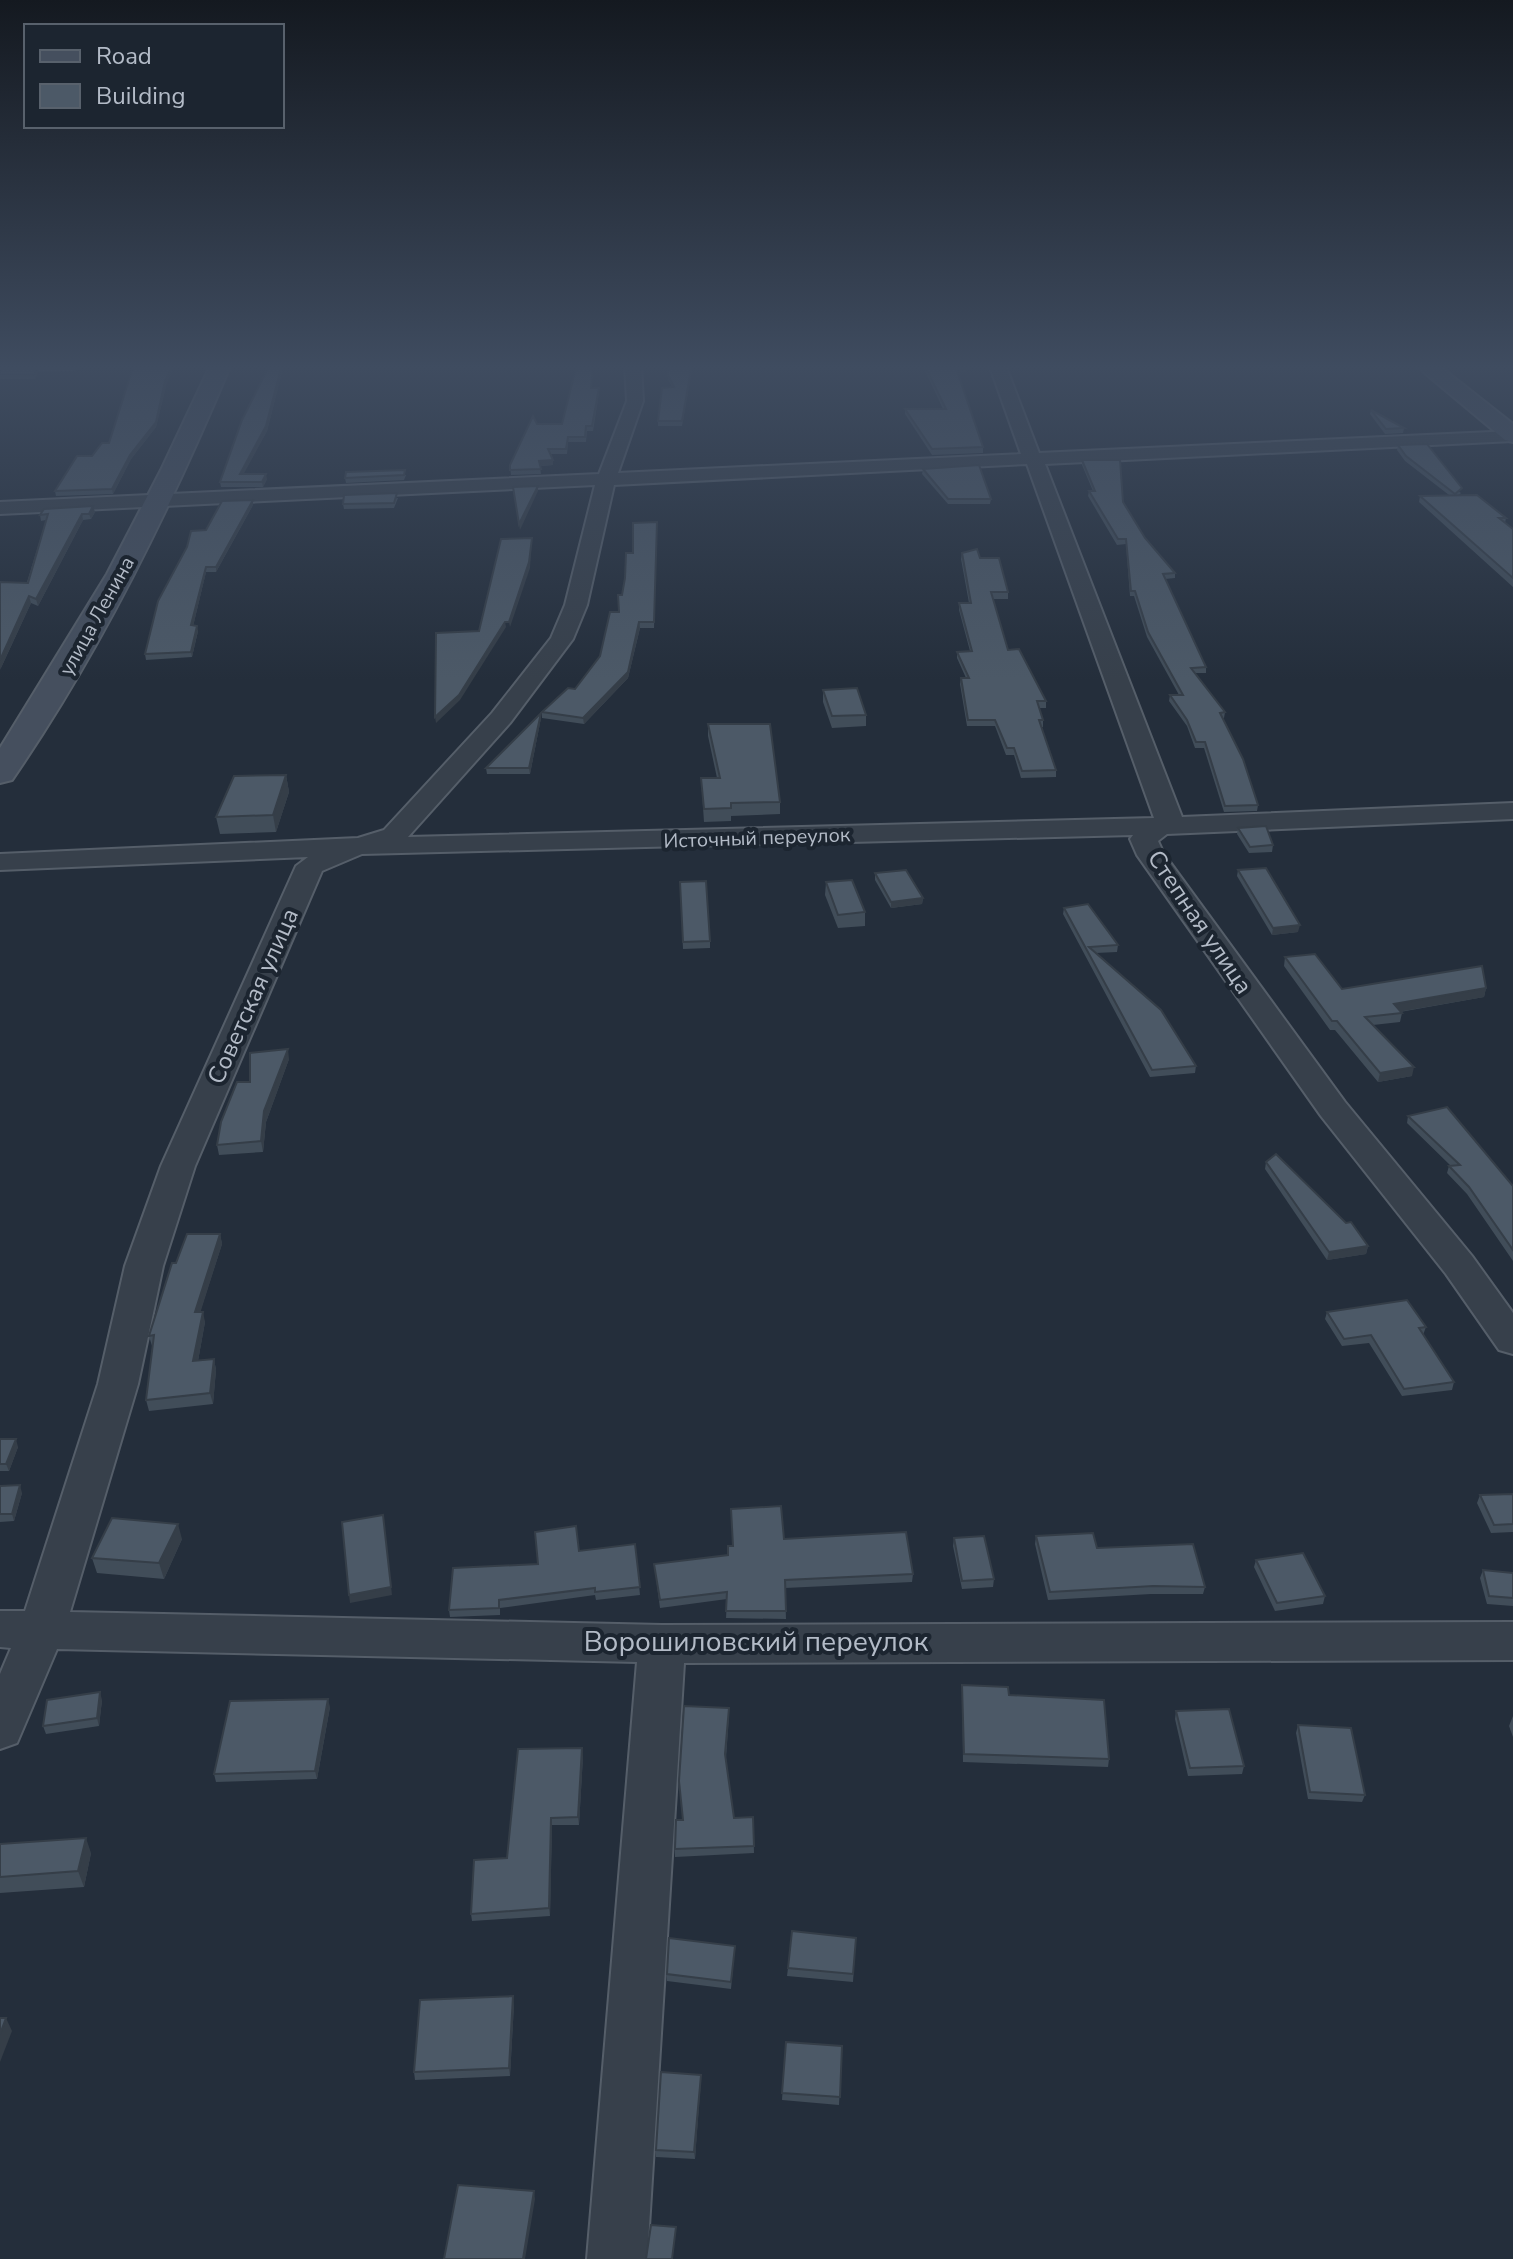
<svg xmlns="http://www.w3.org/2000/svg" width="1513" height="2259" viewBox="0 0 1513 2259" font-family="'Nunito Sans',sans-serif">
  <rect width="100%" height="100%" fill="#242e3b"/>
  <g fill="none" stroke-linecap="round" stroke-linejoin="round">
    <g stroke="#555e69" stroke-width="4">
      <g id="street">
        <polygon points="0,364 81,364 73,369 0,370"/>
        <path d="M625,364h16l2,37 -25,72 403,-19 -32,-90h16l34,89 474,-22v10l-468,23 137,353 331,-14v16l-346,15 -9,7 6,13 181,248 127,154 41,57v41l-14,-4 -53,-76 -125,-158 -184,-261 -7,-16 3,-4 -771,19 -40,17 -127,295 -32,100 -25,118 -68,228 592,13 851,-3v38l-829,3 -37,596h-60l50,-597 -580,-13 -40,94 -17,6v-75l11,-26 -11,-1v-36h25l73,-227 27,-118 36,-100 135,-300 12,-9 -308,13v-16l358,-16 26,-8 108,-117 59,-75 14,-33 30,-120 -595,29v-12l599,-28 28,-73zM1027,464l127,354 -746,19 102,-114 63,-84 14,-34 27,-120z"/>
      </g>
    </g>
    <g stroke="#555e69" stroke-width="4">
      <g id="secondary">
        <path d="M211,364h20c-60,144 -130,287 -219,416l-12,3v-35l107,-174 54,-104z"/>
        <polygon points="1414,364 1437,364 1513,424 1513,442 1505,440"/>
      </g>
    </g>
    <use href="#street" fill="#37404b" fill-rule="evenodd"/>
    <use href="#secondary" fill="#454f5e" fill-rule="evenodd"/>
  </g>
  <g fill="#414d59">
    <polygon points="270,364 311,364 309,368 283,368 267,431 243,474 267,479 263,487 221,487 220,482"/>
    <polygon points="593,364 591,388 599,388 599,393 593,431 587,431 586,442 568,442 567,454 551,454 553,465 540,466 541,474 511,475 510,465 562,424"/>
    <polygon points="668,364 692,370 682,426 658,426 658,421 672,387 668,379"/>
    <polygon points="922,364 969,364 969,369 958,375 983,447 983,453 932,455 905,414 905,409 943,409"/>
    <polygon points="37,368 38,372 35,379 0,379 0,369"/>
    <polygon points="166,386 156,427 131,459 113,494 56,496 55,491 92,456 109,443"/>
    <polygon points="1371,410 1404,428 1403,433 1385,434 1370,414"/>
    <polygon points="1398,445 1461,493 1459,495 1506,518 1505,523 1513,529 1513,587 1419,502 1420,496 1449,495 1405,461 1397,450"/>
    <polygon points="1082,460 1123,502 1145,538 1175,573 1175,578 1165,579 1206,667 1206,673 1195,673 1225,712 1224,718 1223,718 1258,805 1257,811 1224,812 1204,748 1195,748 1187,726 1169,701 1170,695 1179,695 1147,637 1134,596 1130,596 1126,544 1117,545 1088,496 1089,491 1093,491 1082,465"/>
    <polygon points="923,469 991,499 990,504 948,504 922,474"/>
    <polygon points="406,475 404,480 346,483 345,478"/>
    <polygon points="398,498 394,508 344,509 343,504"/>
    <polygon points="253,505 216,572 206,572 193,626 198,631 192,657 146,660 145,654 206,530"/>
    <polygon points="95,512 91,519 83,520 38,606 31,603 0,670 46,520 41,521 40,515"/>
    <polygon points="657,522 654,628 640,628 628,678 584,724 542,718 542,712 575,689 600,656 619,612 622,595 633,553"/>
    <polygon points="962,553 980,558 1008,592 1008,599 993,599 1008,650 1046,701 1046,708 1039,708 1043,720 1043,727 1041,727 1056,770 1056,777 1021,778 1014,755 1006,755 995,726 967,726 960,684 961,678 966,678 957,658 957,652 970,651 959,610 959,603 969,603 961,559"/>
    <polygon points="823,690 866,715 866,726 832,728 823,702"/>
    <polygon points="541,718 530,774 487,774 486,768"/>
    <polygon points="708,724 780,802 780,814 731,816 731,821 704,822 701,778 717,778 708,736"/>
    <polygon points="286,775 289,792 276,832 220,834 216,817"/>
    <polygon points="1238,828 1273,845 1272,852 1249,853 1237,834"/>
    <polygon points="1238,870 1298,932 1272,935 1237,876"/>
    <polygon points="875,873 923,898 922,904 891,908 875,880"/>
    <polygon points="680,882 710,941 710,948 683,949"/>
    <polygon points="826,882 865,912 865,926 838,928 825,895"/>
    <polygon points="1064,908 1118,945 1117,952 1096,953 1196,1066 1195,1073 1150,1077 1063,914"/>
    <polygon points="1285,957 1342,989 1486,988 1484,997 1400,1012 1402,1013 1400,1022 1373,1025 1412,1076 1378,1082 1335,1030 1330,1030 1284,966"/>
    <polygon points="289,1059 266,1122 263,1152 219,1155 217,1145 250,1082"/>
    <polygon points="1408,1116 1513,1186 1513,1261 1467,1194 1447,1173 1449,1166 1451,1166 1407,1123"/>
    <polygon points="1266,1162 1368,1246 1366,1254 1327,1260 1265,1169"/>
    <polygon points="220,1234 222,1244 200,1312 205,1322 198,1361 214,1359 216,1370 213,1404 149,1411 146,1400 153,1346 152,1346 149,1336 176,1263"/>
    <polygon points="1327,1312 1426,1327 1423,1335 1454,1382 1452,1390 1402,1396 1369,1343 1342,1346 1325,1319"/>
    <polygon points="0,1439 18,1447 9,1471 0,1471"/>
    <polygon points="0,1486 22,1493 14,1521 0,1522"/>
    <polygon points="1513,1494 1513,1532 1491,1533 1477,1503 1480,1495"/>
    <polygon points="1036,1536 1097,1548 1205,1587 1203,1594 1151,1594 1048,1600 1035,1544"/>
    <polygon points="954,1538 994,1579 993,1587 962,1589 953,1546"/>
    <polygon points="182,1539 164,1579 97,1573 92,1558"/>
    <polygon points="784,1539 913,1574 912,1582 785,1588 786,1619 726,1618 727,1599 660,1608 654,1564 728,1555"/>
    <polygon points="635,1544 640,1595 596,1600 595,1595 500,1608 500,1615 450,1617 449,1610 538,1564 579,1551"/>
    <polygon points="1256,1560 1325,1596 1323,1604 1275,1611 1254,1567"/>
    <polygon points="1483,1570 1513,1573 1513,1606 1487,1604 1480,1578"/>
    <polygon points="962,1685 1109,1759 1108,1767 963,1762"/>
    <polygon points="102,1700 99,1726 46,1734 43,1726"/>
    <polygon points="330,1707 317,1779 216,1782 214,1774"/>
    <polygon points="1176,1711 1244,1766 1242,1774 1188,1776 1175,1719"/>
    <polygon points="729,1715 726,1758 734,1818 753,1817 754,1853 675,1857 675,1849 683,1820"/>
    <polygon points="1513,1716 1513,1737 1509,1726"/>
    <polygon points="1298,1725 1365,1795 1362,1802 1308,1799 1296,1733"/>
    <polygon points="583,1756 579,1825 552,1825 550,1916 472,1921 471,1914 507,1858"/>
    <polygon points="0,1844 91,1853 84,1887 0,1893"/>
    <polygon points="856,1938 853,1982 787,1976 788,1968"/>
    <polygon points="735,1946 731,1989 667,1981 667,1974"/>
    <polygon points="514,2004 510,2076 415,2080 414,2072"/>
    <polygon points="786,2042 842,2046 839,2105 782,2100"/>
    <polygon points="701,2075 695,2159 656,2157 656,2150"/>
  </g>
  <g fill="#353e48">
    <polygon points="173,364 175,364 166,386 156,427 131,459 113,494 112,489"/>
    <polygon points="282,364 283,368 267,431 241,479 240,474"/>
    <polygon points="969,364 969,369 956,377 957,371"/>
    <polygon points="553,460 553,465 540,466 539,461"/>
    <polygon points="266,474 267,479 263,487 262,482"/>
    <polygon points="538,486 538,491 520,530 519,524"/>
    <polygon points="253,500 253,505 216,572 216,567"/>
    <polygon points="93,506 95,512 91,519 89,514"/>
    <polygon points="82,514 83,520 38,606 36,599"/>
    <polygon points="532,538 530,568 510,627 509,622"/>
    <polygon points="206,567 206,572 192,631 191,625"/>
    <polygon points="29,596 31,603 0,670 0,660"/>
    <polygon points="505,622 506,627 460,700 436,723 435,717"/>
    <polygon points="639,622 640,628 628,678 584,724 583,718"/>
    <polygon points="197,626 198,631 192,657 191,652"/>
    <polygon points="541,713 541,718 530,774 529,768"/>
    <polygon points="286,775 289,792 276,832 273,815"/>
    <polygon points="923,898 922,904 891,908 891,902"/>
    <polygon points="1300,925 1298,932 1272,935 1273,928"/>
    <polygon points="1486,988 1484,997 1392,1013 1394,1004"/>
    <polygon points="288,1049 289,1059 266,1122 263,1152 261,1141 264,1111"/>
    <polygon points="1414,1067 1412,1076 1378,1082 1380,1073"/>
    <polygon points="220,1234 222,1244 197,1323 195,1312"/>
    <polygon points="1368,1246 1366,1254 1327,1260 1329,1252"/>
    <polygon points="203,1312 205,1322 196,1372 193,1361"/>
    <polygon points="214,1359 216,1370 213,1404 210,1393"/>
    <polygon points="16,1439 18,1447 9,1471 6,1464"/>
    <polygon points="20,1485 22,1493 14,1521 12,1514"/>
    <polygon points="384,1523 392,1595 350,1603 349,1595"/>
    <polygon points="178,1524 182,1539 164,1579 159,1563"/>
    <polygon points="100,1692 102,1700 99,1726 97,1718"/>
    <polygon points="328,1699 330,1707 317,1779 315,1771"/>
    <polygon points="582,1748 583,1756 579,1825 578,1817"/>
    <polygon points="551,1818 552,1825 550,1916 549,1908"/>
    <polygon points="86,1838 91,1853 84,1887 78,1871"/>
    <polygon points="513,1996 514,2004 510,2076 509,2068"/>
    <polygon points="6,2018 12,2031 0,2062 0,2034"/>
    <polygon points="701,2075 701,2082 695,2159 694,2152"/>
    <polygon points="534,2191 535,2199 525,2259 523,2259"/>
  </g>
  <g fill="#4c5967" stroke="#353e48" stroke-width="2">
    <polygon points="134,364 173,364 165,381 156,422 130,455 112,489 55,491 77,456 92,456 102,443 109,443"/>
    <polygon points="270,364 282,364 266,426 240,474 266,474 262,482 220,482 242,420"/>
    <polygon points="577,364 593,364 591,388 599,388 592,426 586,426 585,437 568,437 566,449 548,449 553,460 539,461 541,469 510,470 510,465 533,416 537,424 562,424"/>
    <polygon points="668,364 692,364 682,421 658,421 662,388 674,387 668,375"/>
    <polygon points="924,364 969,364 957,371 983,447 932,449 905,409 946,409"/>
    <polygon points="37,368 34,375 0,374 0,369"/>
    <polygon points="1371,410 1404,428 1386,429"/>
    <polygon points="1427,444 1462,488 1455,494 1406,456 1398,445"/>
    <polygon points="1082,460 1120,460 1123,502 1145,538 1175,573 1163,574 1206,667 1191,668 1225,712 1220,713 1243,759 1258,805 1225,806 1205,742 1196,742 1187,720 1170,695 1183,695 1148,632 1135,591 1131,591 1126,539 1118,539 1089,491 1095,491"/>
    <polygon points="979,465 991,499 948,499 923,469"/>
    <polygon points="405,470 404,475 345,478 346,472"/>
    <polygon points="538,486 519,524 513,487"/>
    <polygon points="397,493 394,503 343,504 344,495"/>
    <polygon points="1477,495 1506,518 1499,518 1513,529 1513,578 1420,496"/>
    <polygon points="253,500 216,567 206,567 191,625 197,626 191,652 145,654 158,601 187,547 191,531 206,530 222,501"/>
    <polygon points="93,506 89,514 82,514 36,599 29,596 0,660 0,582 28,583 48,514 40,515 44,509"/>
    <polygon points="657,522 654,622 639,622 628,672 583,718 542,712 568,688 575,689 600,656 610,612 619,612 618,595 622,595 625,578 626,553 633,553 633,523"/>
    <polygon points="532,538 529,562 509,622 505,622 459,695 435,717 436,633 479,631 501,539"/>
    <polygon points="977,549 980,558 999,558 1008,592 991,592 1008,650 1019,649 1046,701 1037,701 1043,720 1039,720 1056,770 1022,771 1014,748 1007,748 995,720 968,720 961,678 969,678 957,652 972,651 959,603 971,603 962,553"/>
    <polygon points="857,688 866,715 832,716 823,690"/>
    <polygon points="541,713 529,768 486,768"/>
    <polygon points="708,724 770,724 780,802 731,803 731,808 704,809 701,778 720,778"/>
    <polygon points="286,775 273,815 216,817 234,776"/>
    <polygon points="1266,826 1273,845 1250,847 1238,828"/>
    <polygon points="1266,868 1300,925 1273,928 1238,870"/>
    <polygon points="906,870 923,898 891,902 875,873"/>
    <polygon points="852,880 865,912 838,915 826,882"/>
    <polygon points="706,881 710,941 683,942 680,882"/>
    <polygon points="1088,904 1118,945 1089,947 1161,1010 1196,1066 1152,1070 1064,908"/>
    <polygon points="1315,954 1342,989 1482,966 1486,988 1394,1004 1402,1013 1365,1017 1414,1067 1380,1073 1337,1021 1332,1021 1285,957"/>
    <polygon points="288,1049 264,1111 261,1141 217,1145 221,1122 237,1082 250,1082 250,1053"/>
    <polygon points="1447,1107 1513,1186 1513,1250 1469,1187 1449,1166 1460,1165 1408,1116"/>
    <polygon points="1276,1154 1346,1223 1351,1222 1368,1246 1329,1252 1266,1162"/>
    <polygon points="187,1234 220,1234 195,1312 203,1312 193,1361 214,1359 210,1393 146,1400 154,1335 149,1336 172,1263 176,1263"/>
    <polygon points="1407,1300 1426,1327 1419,1328 1454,1382 1404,1389 1371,1335 1344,1339 1327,1312"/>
    <polygon points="0,1439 16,1439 6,1464 0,1464"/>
    <polygon points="20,1485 12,1514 0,1514 0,1486"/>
    <polygon points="1513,1494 1513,1524 1494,1525 1480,1495"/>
    <polygon points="781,1506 784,1539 906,1532 913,1574 785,1580 786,1611 726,1611 727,1592 660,1600 654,1564 728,1555 728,1546 733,1546 731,1509"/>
    <polygon points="383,1515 391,1587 349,1595 342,1522"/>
    <polygon points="112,1518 178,1524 159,1563 92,1558"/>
    <polygon points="576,1526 579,1551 635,1544 640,1587 595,1592 595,1588 499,1600 499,1608 449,1610 453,1568 538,1564 535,1532"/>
    <polygon points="1093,1533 1097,1548 1193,1544 1205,1587 1153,1586 1050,1592 1036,1536"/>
    <polygon points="984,1536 994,1579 962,1581 954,1538"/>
    <polygon points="1303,1553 1325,1596 1277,1603 1256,1560"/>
    <polygon points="1483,1570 1513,1573 1513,1598 1489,1596"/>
    <polygon points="962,1685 1008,1687 1009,1695 1104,1700 1109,1759 964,1754"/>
    <polygon points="100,1692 97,1718 43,1726 47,1700"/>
    <polygon points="328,1699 315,1771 214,1774 230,1701"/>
    <polygon points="684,1706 729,1708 725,1754 734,1818 753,1817 754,1846 675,1849 676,1820 683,1820 679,1781"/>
    <polygon points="1229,1709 1244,1766 1190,1768 1176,1711"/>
    <polygon points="1298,1725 1351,1728 1365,1795 1310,1792"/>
    <polygon points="582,1748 578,1817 551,1818 549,1908 471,1914 474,1860 507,1858 518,1749"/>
    <polygon points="86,1838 78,1871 0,1877 0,1844"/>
    <polygon points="792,1931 856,1938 853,1974 788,1968"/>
    <polygon points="669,1938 735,1946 731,1982 667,1974"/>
    <polygon points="513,1996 509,2068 414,2072 420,2000"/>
    <polygon points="0,2018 6,2018 0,2034"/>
    <polygon points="786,2042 842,2046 840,2097 782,2093"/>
    <polygon points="661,2072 701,2075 694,2152 656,2150"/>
    <polygon points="458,2185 534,2191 523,2259 444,2259"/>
    <polygon points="651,2225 676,2227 672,2259 646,2259"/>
  </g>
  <linearGradient id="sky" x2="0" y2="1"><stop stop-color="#141920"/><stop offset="0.54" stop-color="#3f4c60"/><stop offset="1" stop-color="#3f4c60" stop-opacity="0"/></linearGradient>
  <rect width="1513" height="680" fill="url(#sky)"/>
  <g text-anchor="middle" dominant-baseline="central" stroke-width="8" stroke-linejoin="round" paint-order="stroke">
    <g font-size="20" fill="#b3bbc7" stroke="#1c2530">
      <text transform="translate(97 616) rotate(-61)">улица Ленина</text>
      <text transform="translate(757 838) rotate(-2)">Источный переулок</text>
    </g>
    <g font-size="24" fill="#b3bbc7" stroke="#1c2530">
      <text transform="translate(1200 922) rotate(56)">Степная улица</text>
      <text transform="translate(253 996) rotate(-66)">Советская улица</text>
    </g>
    <g font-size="28" fill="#b3bbc7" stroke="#1c2530">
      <text x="756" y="1642">Ворошиловский переулок</text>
    </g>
  </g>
  <rect x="24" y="24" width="260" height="104" fill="#1c2530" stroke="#58616c" stroke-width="2"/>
  <rect x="40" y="50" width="40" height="12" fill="#454f5e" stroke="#58616c" stroke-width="2"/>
  <text x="96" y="64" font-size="24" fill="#b3bbc7">Road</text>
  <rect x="40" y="84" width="40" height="24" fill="#4c5967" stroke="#58616c" stroke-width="2"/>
  <text x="96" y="104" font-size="24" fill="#b3bbc7">Building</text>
</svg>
